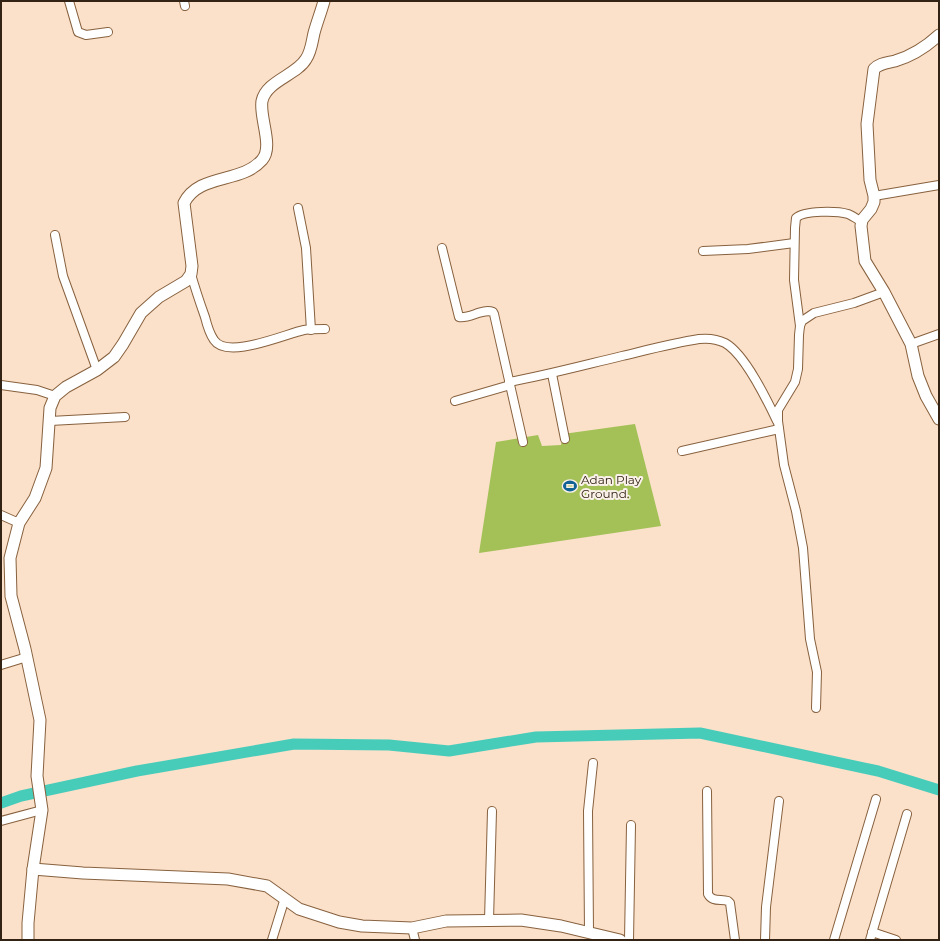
<svg xmlns="http://www.w3.org/2000/svg" width="940" height="941" viewBox="0 0 940 941" font-family="Montserrat,sans-serif">
  <rect width="100%" height="100%" fill="#fbe0ca"/>
  <polygon fill="#a3c157" points="635,424 661,526 479,553 496,442 538,435 542,446 561,445 563,434"/>
  <g fill="none" stroke-linecap="round" stroke-linejoin="round">
    <polyline stroke="#47ccba" stroke-width="11" points="1,803 21,796 137,771 294,744 389,745 449,751 536,737 700,733 878,771 939,790"/>
    <g stroke="#87613e" stroke-width="10">
      <g id="minor">
        <polyline points="69,1 78,32 86,35 108,32"/>
        <polyline points="184,1 185,6"/>
        <polyline points="874,196 939,185"/>
        <polyline points="298,208 306,248 311,330"/>
        <polyline points="55,235 63,276 97,370"/>
        <path d="M442,248l17,69c11,2 23,-9 34,-5l1,2 29,128"/>
        <polyline points="703,251 748,249 794,243"/>
        <path d="M191,274c4,14 9,29 14,43 2,8 4,16 9,23 13,20 71,-6 90,-10 6,-1 14,-1 21,-1"/>
        <path d="M800,326l-6,-46 1,-52 1,-10c8,-8 42,-7 52,-4 5,2 9,5 14,8"/>
        <polyline points="911,344 939,334"/>
        <polyline points="552,374 565,439"/>
        <path d="M509,382c38,-7 75,-17 113,-26 25,-6 51,-13 77,-17 9,-1 18,0 26,4 20,11 42,57 52,78"/>
        <polyline points="1,385 37,390 55,396"/>
        <polyline points="455,401 510,385"/>
        <polyline points="50,421 125,417"/>
        <polyline points="682,451 779,429"/>
        <polyline points="1,515 19,523"/>
        <polyline points="1,665 27,657"/>
        <polyline points="816,708 817,672 810,639 803,548 796,511 784,465 778,421 778,410 795,382 798,369 799,335 800,326 802,321 814,313 854,303 884,292"/>
        <path d="M707,791l1,103c4,8 12,5 20,7l2,2 5,37"/>
        <polyline points="1,821 42,810"/>
        <polyline points="489,920 492,811"/>
        <polyline points="412,928 415,940"/>
        <polyline points="589,932 588,811 593,763"/>
        <polyline points="872,932 896,940"/>
        <polyline points="272,940 285,898"/>
        <polyline points="629,940 631,825"/>
        <polyline points="765,940 766,907 779,801"/>
        <polyline points="834,940 876,799"/>
        <polyline points="870,940 907,814"/>
      </g>
    </g>
    <g stroke="#87613e" stroke-width="13">
      <g id="tertiary">
        <path d="M939,35c-13,12 -27,21 -44,26 -8,2 -15,2 -21,8l-7,55 3,56 4,16v6l-3,7 -9,11 -1,6 4,35 19,31 27,52 7,32 8,20 13,23"/>
        <polyline points="33,869 83,873 228,879 267,886 299,909 339,922 362,926 412,928 446,921 521,920 561,926 620,940"/>
        <path d="M28,940v-17l5,-54 9,-59 -5,-34 3,-56 -15,-71 -14,-53 -1,-38 9,-35 16,-25 11,-30 4,-60 5,-12 11,-9 31,-17 17,-13 9,-13 18,-31 18,-16 27,-16 5,-7 1,-8 -8,-63c15,-30 57,-19 78,-43 12,-13 -3,-43 0,-59 4,-20 35,-26 44,-42 5,-7 6,-17 8,-26 3,-11 7,-21 10,-32"/>
      </g>
    </g>
    <use href="#minor" stroke="#fff" stroke-width="8"/>
    <use href="#tertiary" stroke="#fff" stroke-width="11"/>
  </g>
  <defs>
    <g id="stadium-bare" transform="scale(1.08)"><path d="M0-5a6.5 5 0 1 0 0 10a6.5 5 0 1 0 0-10ZM-3.5-1.8h7v3.6h-7Z" fill="#126395" stroke="#faf1ea" stroke-width="2.5" paint-order="stroke"/></g>
  </defs>
  <g fill-rule="evenodd">
    <use href="#stadium-bare" x="570" y="486"/>
  </g>
  <g text-anchor="middle" dominant-baseline="central" stroke-width="4" stroke-linejoin="round" paint-order="stroke">
    <g font-size="12" fill="#332315" stroke="#faf1ea" text-anchor="start">
      <text x="581" y="479">Adan Play<tspan x="581" dy="14">Ground.</tspan></text>
    </g>
  </g>
  <rect width="940" height="941" fill="none" stroke="#332315" stroke-width="4"/>
</svg>
